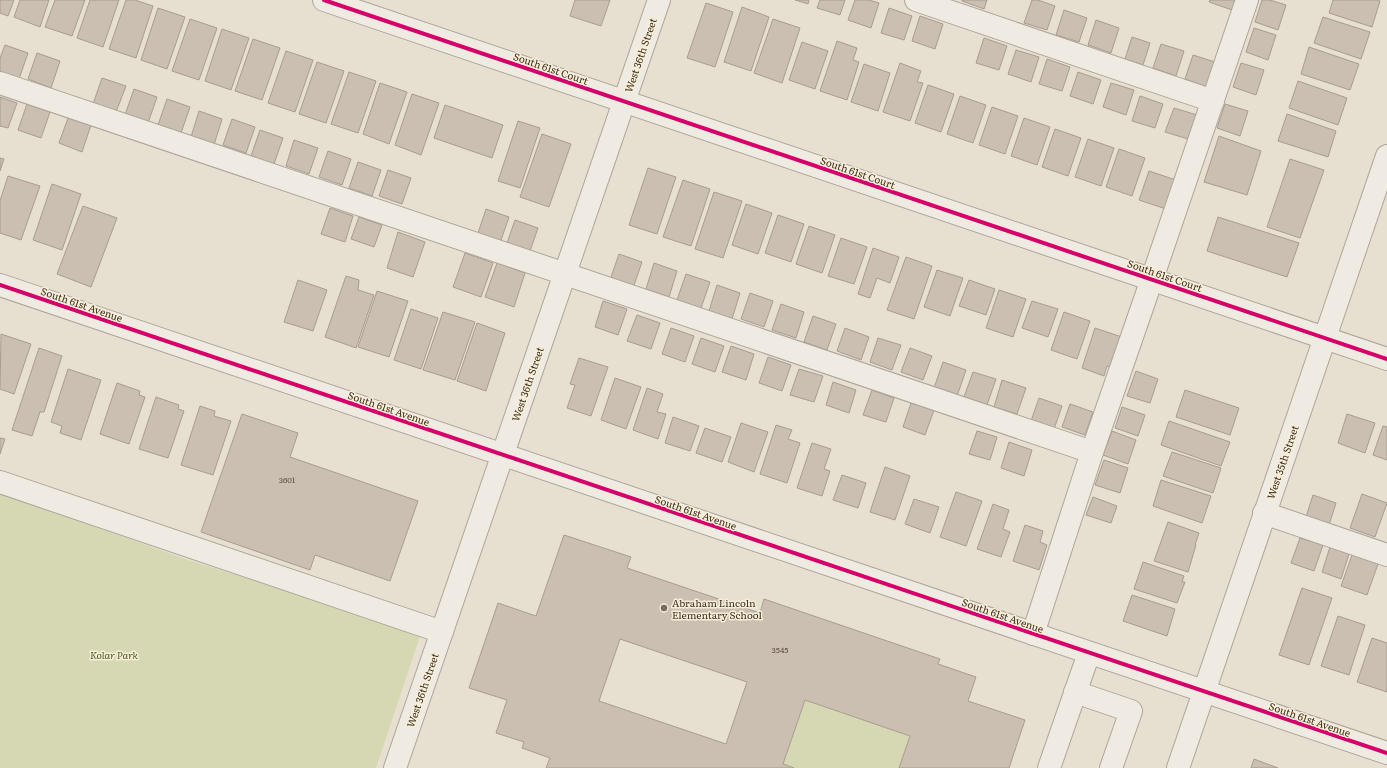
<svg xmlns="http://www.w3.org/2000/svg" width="1387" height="768" viewBox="0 0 1387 768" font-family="Literata,serif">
  <rect width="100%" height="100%" fill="#e7e0d1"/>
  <g fill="#d6d7b3">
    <polygon points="0,493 188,560 421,633 376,768 0,768"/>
    <polygon points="805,700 910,736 899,768 794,768 783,764"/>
  </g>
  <g fill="#cbbfb2" stroke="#a89c90" fill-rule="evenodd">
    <polygon points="0,0 14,0 8,16 0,13"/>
    <polygon points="20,0 49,0 40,27 14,17"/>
    <polygon points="55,0 85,0 72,36 45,27"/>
    <polygon points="90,0 119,0 103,47 77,38"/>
    <polygon points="126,0 135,0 153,6 136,58 109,49"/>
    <polygon points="575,0 610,0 601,26 570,16"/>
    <polygon points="795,0 809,0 808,4"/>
    <polygon points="820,0 845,0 840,15 817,8"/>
    <polygon points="855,0 869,0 879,3 871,28 848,20"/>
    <polygon points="962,0 987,0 984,9 962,1"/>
    <polygon points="1032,0 1038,0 1055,6 1047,30 1024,23"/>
    <polygon points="1210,0 1239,0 1235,11 1209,2"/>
    <polygon points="1262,0 1270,0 1286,5 1278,30 1255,22"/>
    <polygon points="1333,0 1378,0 1380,1 1372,27 1329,13"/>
    <polygon points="706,3 733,12 715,67 687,58"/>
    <polygon points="742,7 769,17 751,71 724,62"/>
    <polygon points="158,8 185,17 167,69 141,60"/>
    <polygon points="889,8 912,16 904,40 881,33"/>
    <polygon points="1064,10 1087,18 1079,42 1056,35"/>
    <polygon points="920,16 943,24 935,49 912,41"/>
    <polygon points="1323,17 1370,32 1361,59 1314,43"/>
    <polygon points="190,19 217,28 199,80 172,71"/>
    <polygon points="773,19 800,28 782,83 754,73"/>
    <polygon points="1096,20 1119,28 1111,53 1088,45"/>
    <polygon points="1254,28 1276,35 1268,60 1246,52"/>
    <polygon points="222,29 249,38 231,90 205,81"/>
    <polygon points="1132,37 1150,43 1143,65 1125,59"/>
    <polygon points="984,38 1007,46 999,70 976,63"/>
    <polygon points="253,39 280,48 262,100 235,91"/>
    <polygon points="837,41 857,48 853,60 859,62 847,100 820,91"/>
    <polygon points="802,42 828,51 815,89 789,80"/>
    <polygon points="1161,44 1184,51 1176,76 1153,68"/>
    <polygon points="5,45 28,53 19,79 0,73 0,58"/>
    <polygon points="1309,47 1359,64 1350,90 1301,74"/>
    <polygon points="1016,50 1039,57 1031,82 1008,74"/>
    <polygon points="286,51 313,60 295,112 268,103"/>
    <polygon points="37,53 60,61 51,88 28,79"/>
    <polygon points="1193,55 1215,62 1207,87 1185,79"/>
    <polygon points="1047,59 1070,67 1062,91 1039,84"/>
    <polygon points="317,62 344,71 326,123 299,114"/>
    <polygon points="900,63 921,71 917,82 923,83 910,121 883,112"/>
    <polygon points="1241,63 1264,70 1256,95 1233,87"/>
    <polygon points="864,64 890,73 878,111 851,102"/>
    <polygon points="349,72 376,81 358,133 331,124"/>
    <polygon points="1078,72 1101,80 1093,104 1070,96"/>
    <polygon points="102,78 126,86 116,112 93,104"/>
    <polygon points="1298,81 1347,98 1338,125 1289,108"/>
    <polygon points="380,83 407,92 389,144 363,134"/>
    <polygon points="1111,83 1134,90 1126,115 1103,107"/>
    <polygon points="928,85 954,94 941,132 915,123"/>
    <polygon points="134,89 157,97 148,123 125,115"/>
    <polygon points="412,94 439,103 421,155 395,145"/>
    <polygon points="960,96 986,105 973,143 947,134"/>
    <polygon points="1140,96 1163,104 1155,128 1132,121"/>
    <polygon points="0,97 17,103 8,128 0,126"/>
    <polygon points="167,99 190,107 181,133 158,125"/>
    <polygon points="27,104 50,112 41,138 18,130"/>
    <polygon points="1225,104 1248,111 1240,136 1217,128"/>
    <polygon points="445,105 503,125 492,158 434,138"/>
    <polygon points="992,107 1018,116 1005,154 979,145"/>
    <polygon points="1174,108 1197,115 1188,139 1165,132"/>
    <polygon points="199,111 222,119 214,145 191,137"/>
    <polygon points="1287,114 1336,131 1328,157 1278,141"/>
    <polygon points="68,118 91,125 82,152 59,143"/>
    <polygon points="1024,118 1050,127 1037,165 1011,156"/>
    <polygon points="232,119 255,127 246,153 223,145"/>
    <polygon points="518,121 540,128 520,188 498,181"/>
    <polygon points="1055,129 1081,138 1068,176 1042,167"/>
    <polygon points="260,130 283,138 274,164 251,156"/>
    <polygon points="542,134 571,144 549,207 520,197"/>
    <polygon points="1219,136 1261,151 1247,195 1204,182"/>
    <polygon points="1088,139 1114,148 1101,186 1075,177"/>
    <polygon points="294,140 318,148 309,174 286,166"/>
    <polygon points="1119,149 1145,158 1132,196 1106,187"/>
    <polygon points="328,151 351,159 342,185 319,177"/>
    <polygon points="0,158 4,159 0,171"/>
    <polygon points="1290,159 1324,170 1300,238 1267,227"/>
    <polygon points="358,162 381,170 372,196 349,188"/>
    <polygon points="648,168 676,177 657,234 629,225"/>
    <polygon points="388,170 411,178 402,204 379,196"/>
    <polygon points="1149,171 1176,180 1166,209 1139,200"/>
    <polygon points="8,176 40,186 21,240 0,233 0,201"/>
    <polygon points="683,180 710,189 691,246 663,237"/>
    <polygon points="52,184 81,194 62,250 33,240"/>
    <polygon points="714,192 742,201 723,258 695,249"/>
    <polygon points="746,204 772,213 758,254 732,245"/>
    <polygon points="83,206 117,218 91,287 57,274"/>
    <polygon points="330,208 353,216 345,242 321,234"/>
    <polygon points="486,209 509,217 500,243 477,236"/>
    <polygon points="778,215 804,224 791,262 765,253"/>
    <polygon points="359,217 382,225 374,247 351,239"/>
    <polygon points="1218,217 1299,243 1287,277 1207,251"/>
    <polygon points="515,220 538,228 529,254 506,246"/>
    <polygon points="809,226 835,235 822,273 796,264"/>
    <polygon points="398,232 425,242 413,277 387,268"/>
    <polygon points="841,238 867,247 854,284 828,276"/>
    <polygon points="873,248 899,257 890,283 877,278 870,298 858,294"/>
    <polygon points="465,253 493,263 481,297 453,287"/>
    <polygon points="619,254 642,262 633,288 610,280"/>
    <polygon points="906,257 932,266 914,319 887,310"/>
    <polygon points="497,263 525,273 514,307 485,297"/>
    <polygon points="654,263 677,271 669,297 646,289"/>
    <polygon points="937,270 963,278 950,316 924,307"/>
    <polygon points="686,274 710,282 701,308 677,300"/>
    <polygon points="346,276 359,280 358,290 374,295 356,348 325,337"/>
    <polygon points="298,280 327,290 313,331 284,322"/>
    <polygon points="969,280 995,289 986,315 959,306"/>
    <polygon points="717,285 740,293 732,319 709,311"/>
    <polygon points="999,290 1026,299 1013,337 986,328"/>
    <polygon points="377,291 408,301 389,357 358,347"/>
    <polygon points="750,293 773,301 764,327 741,319"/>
    <polygon points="603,301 627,309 618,335 595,327"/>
    <polygon points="1032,301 1058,309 1048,337 1022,328"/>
    <polygon points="781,304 804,312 796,338 772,330"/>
    <polygon points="411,309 438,318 421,369 394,360"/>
    <polygon points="443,312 475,322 455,380 423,370"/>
    <polygon points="1064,312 1090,321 1077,359 1051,350"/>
    <polygon points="637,315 660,323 651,349 627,341"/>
    <polygon points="813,316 836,324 827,350 804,342"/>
    <polygon points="477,323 505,333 486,391 457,381"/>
    <polygon points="671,328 694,336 685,362 662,354"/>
    <polygon points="845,328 869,337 861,360 837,351"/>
    <polygon points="1095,328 1122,337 1111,368 1107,366 1104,376 1082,368"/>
    <polygon points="1,334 31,344 14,394 0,389"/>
    <polygon points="701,338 724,346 715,372 692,364"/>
    <polygon points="878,338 901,345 892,370 870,362"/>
    <polygon points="731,346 754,354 746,380 722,372"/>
    <polygon points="39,348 62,356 44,412 40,412 32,436 12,430"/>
    <polygon points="910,348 932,356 923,380 901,372"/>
    <polygon points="768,357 791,365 782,391 759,383"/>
    <polygon points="579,358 608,367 591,416 567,408 575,385 570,384"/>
    <polygon points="943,362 966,370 957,396 934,388"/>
    <polygon points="68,369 101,380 81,440 60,433 62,426 51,422"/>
    <polygon points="799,369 823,376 814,402 790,395"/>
    <polygon points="1136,371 1158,379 1150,403 1127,396"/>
    <polygon points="973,372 996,379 987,405 964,397"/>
    <polygon points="615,378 641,387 626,429 601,420"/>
    <polygon points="1002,380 1026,388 1017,414 994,407"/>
    <polygon points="833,382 856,390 849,413 826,405"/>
    <polygon points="117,383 140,391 139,395 145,397 129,444 100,434"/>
    <polygon points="647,388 663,394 657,412 666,414 658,439 633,430"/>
    <polygon points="872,390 894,398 886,422 863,415"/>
    <polygon points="1185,390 1239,408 1230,435 1176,417"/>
    <polygon points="156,397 179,405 178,409 184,411 168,458 139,449"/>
    <polygon points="1039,398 1062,406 1053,432 1030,424"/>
    <polygon points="911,403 934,410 925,435 903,427"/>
    <polygon points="1070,404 1093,412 1085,435 1062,427"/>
    <polygon points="200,406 215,411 214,416 231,421 213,475 181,465"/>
    <polygon points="1122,407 1145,415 1138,436 1115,428"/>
    <polygon points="242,414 298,433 290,457 418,501 390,581 315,555 310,570 201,532"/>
    <polygon points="1347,414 1375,423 1365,453 1338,443"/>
    <polygon points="673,417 699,426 690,451 665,443"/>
    <polygon points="1169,421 1230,442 1221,466 1161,445"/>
    <polygon points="741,423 768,432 754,472 728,462"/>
    <polygon points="776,425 792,430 788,439 800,443 787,483 760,474"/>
    <polygon points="1383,426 1387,427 1387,460 1373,455"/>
    <polygon points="705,428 731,437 722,462 696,453"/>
    <polygon points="977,431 997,437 990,460 969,454"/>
    <polygon points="1112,431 1136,440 1128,464 1103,455"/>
    <polygon points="0,438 5,439 0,454"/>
    <polygon points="1009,442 1032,450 1024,476 1001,468"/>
    <polygon points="812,443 831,449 824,469 830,471 822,496 797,488"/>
    <polygon points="1172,452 1221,468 1213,493 1163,476"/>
    <polygon points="1104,460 1128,468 1120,493 1095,485"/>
    <polygon points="885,467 910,476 895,520 870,512"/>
    <polygon points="842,475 866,483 858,508 833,500"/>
    <polygon points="1161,480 1211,496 1202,523 1153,506"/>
    <polygon points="956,492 982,501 966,546 940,537"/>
    <polygon points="1362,494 1387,503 1375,537 1350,528"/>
    <polygon points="1313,495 1336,503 1329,525 1306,517"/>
    <polygon points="1093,497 1117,506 1111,523 1086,515"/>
    <polygon points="914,499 939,507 930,533 905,524"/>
    <polygon points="993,504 1009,510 1003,529 1010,532 1001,557 977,549"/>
    <polygon points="1168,522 1199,533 1195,545 1196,545 1188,572 1154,561"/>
    <polygon points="1025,525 1043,531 1040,542 1047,545 1039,570 1013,561"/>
    <path d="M564,535l67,22 -4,11 133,45 4,-14 176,60 -2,5 38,13 -8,24 57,19 -16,48h-110l11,-32 -105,-36 -22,64 11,4h-248l4,-10 -28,-10 2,-6 -28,-9 11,-33 -38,-12 29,-85 38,13zM620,639l127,43 -21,62 -127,-43z"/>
    <polygon points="1300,538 1323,545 1314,571 1291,563"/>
    <polygon points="1330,547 1349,554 1341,579 1322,572"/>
    <polygon points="1352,555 1378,564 1367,595 1341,586"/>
    <polygon points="1143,562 1184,576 1182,582 1185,582 1177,603 1134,589"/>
    <polygon points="1302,588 1332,598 1309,665 1279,655"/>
    <polygon points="1132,595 1175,609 1167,636 1123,621"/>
    <polygon points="1338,616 1365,625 1349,675 1321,666"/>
    <polygon points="1372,638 1387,643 1387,692 1357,682"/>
    <polygon points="1254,759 1278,768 1251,768"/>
  </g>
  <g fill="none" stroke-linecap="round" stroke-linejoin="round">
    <g stroke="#ada599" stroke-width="24">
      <g id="minor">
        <polyline points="324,0 1387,359"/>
        <polyline points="916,0 1213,101"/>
        <polyline points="0,83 1092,452"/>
        <polyline points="0,285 1387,753"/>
        <polyline points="0,482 442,632"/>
        <polyline points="1264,513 1387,555"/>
        <polyline points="1033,634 1092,452 1152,279 1247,0"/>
        <polyline points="1075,692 1131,711 1111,768"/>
        <polyline points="395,768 659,0"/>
        <polyline points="1049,768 1089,653"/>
        <polyline points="1178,768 1387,156"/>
      </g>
    </g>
    <use href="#minor" stroke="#efebe3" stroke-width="22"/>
    <g stroke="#f7eed8" stroke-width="6">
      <g id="cycleway">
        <polyline points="324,0 1387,359"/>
        <polyline points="0,285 1387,753"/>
      </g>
    </g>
    <use href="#cycleway" stroke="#d6006c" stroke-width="4"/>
  </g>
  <circle fill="#786c5e" stroke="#f7eed8" stroke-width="1.5" cx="664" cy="608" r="4"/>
  <g text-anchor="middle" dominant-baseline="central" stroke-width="3" stroke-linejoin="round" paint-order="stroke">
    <g font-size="8" fill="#605244">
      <text x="287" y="479">3601</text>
      <text x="780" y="649">3545</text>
    </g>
    <g font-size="10" fill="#3d2e20" stroke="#f7eed8">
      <text transform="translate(640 55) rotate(-71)">West 36th Street</text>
      <text transform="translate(551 68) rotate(19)">South 61st Court</text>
      <text transform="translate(858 172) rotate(19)">South 61st Court</text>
      <text transform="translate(1165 275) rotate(19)">South 61st Court</text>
      <text transform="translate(82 304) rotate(19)">South 61st Avenue</text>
      <text transform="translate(527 384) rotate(-71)">West 36th Street</text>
      <text transform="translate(389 408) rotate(19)">South 61st Avenue</text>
      <text transform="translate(1282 462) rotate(-71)">West 35th Street</text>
      <text transform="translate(696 512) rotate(19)">South 61st Avenue</text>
      <text transform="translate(1003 615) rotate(19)">South 61st Avenue</text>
      <text transform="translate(422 690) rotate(-71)">West 36th Street</text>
      <text transform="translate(1310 719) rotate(19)">South 61st Avenue</text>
    </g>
    <g font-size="10" fill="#3d2e20" stroke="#f7eed8" text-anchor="start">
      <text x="672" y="602">Abraham Lincoln<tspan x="672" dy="12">Elementary School</tspan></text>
    </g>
    <g font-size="10" font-style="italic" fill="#4d5a26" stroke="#f7eed8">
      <text x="114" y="654">Kolar Park</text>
    </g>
  </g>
</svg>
